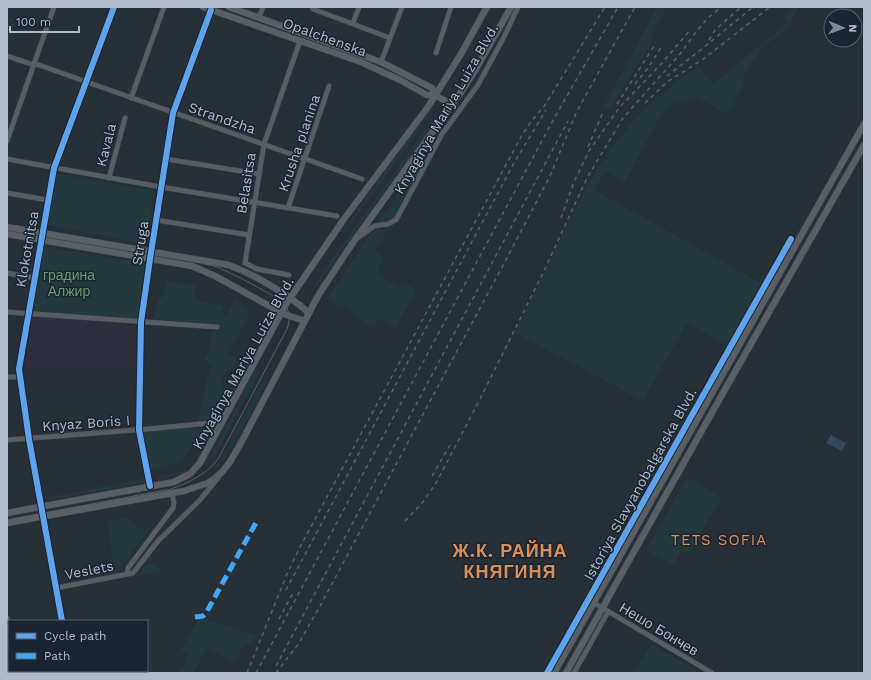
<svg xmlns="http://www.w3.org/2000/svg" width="871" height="680" viewBox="0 0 871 680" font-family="'Work Sans',sans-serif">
  <rect width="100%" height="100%" fill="#272f37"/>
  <polygon fill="#2e2e3c" points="32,316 136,325 136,369 24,369"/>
  <g fill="#24393d">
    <polygon points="657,7 667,7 650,39 653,41 610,109 604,106"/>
    <path d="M792,7h7l-10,19 -31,26 -17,29 4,2 -17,31 -31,-16 -31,8 -41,76 -19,-11 -12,19 167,93 -34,62 -40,-22 -44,78 -129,-69c11,-20 21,-40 31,-60 22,-46 42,-95 75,-135 22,-28 49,-51 78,-71l15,18 75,-61 -4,-7 9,-8z"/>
    <polygon points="437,105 348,228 338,240 358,208 431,108"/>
    <polygon points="438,112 434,123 320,281 308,298 306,299 320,276"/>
    <polygon points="427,152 428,153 396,218 388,222 379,222"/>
    <polygon points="55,173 155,191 146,244 46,225"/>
    <polygon points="379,228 387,231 376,249 376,252 383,258 379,268 378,275 400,287 406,284 417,289 396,327 379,318 374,327 354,316 356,312 344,305 342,307 327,299 372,231 375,229"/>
    <polygon points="42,247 147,263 138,320 31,312"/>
    <path d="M166,281l30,4 -1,14 28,7 -3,6 6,4 9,-16 8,5 7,9 -21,39 8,7c-4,11 -10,10 -17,20l4,12 -14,27 -12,3 9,-44 4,-7 1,-7 -8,-5 5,-8 3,-20h6l2,-6 -66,-6 4,-21h5z"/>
    <path d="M255,369l5,3 -46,86 -4,4 -1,-2c16,-30 30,-61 46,-91z"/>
    <path d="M262,380l4,3c-8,16 -40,83 -54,88l-1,-2 8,-7z"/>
    <path d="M233,393l-14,31 -25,43c-10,8 -23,11 -35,12l-5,-2 34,-7 6,-6 34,-66z"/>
    <polygon points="198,427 206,428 197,445 190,448 183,461 179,463 149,471 142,432"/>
    <polygon points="687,477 722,497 689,554 682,550 673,565 646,550"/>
    <polygon points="145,478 146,481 144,483 51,500 49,499 50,497"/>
    <polygon points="129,517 139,529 151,528 115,573 107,521"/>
    <polygon points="150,563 156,565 162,572 137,576 145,566"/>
    <polygon points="199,618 258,635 251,643 243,645 235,663 207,648 193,673 178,673 183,667 188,655 180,652"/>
    <polygon points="651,644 701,673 634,673"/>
  </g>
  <polygon fill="#334861" points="831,435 846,443 842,451 826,443"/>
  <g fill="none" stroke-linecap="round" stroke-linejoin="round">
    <g stroke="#454b51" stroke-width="5.5">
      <g id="minor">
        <polyline points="314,7 313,9 390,38"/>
        <polyline points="259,17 263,7"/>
        <polyline points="353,23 359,7"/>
        <polyline points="436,53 451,7"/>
        <polyline points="7,56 31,64 39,65 362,179"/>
        <polyline points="381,62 402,7"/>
        <polyline points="131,98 164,7"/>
        <polyline points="7,141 54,7"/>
        <polyline points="7,159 161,187 337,216"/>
        <polyline points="166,159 259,174"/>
        <polyline points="109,178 125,118"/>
        <polyline points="7,193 48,200"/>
        <polyline points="288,208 329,86"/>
        <polyline points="156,220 249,235"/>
        <polyline points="359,237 374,226 388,224 396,220 442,134 478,85 504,37 518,7"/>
        <polyline points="7,273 34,278"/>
        <polyline points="289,275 257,269 245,263 264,144 300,41"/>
        <polyline points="7,312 217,327"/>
        <polyline points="7,377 20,377"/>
        <polyline points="7,440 148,429 210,423 212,426"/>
        <polyline points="150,486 139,430 141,322 150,259 173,113 211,10"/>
        <polyline points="127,574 128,568 173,508 174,503 172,494"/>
        <polyline points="56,588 133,573 158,541 200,500 218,478"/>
        <polyline points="594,603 712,673"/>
        <polyline points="7,618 9,629"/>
        <polyline points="62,621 29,439 19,369 54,168 114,7"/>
        <polyline points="17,671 17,673"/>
        <polyline points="71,671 71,673"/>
        <polyline points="547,673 791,239"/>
        <polyline points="574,673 608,612"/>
      </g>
    </g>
    <g stroke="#454b53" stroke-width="7">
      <g id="major">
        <polyline points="203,7 361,62 400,80 427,95 435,95 452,105"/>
        <polyline points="229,7 381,62 432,88 435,95"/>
        <path d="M7,227l222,38c26,10 59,29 80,48"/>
        <polyline points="7,234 192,266 215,276 284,314 305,321"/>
        <polyline points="7,513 174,482 190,474 200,463 286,304 344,219 428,107 461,54 487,7"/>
        <polyline points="7,523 184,491 208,483 214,479 222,472 230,462 242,441 319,294 352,244 459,95 476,69 511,7"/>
        <polyline points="554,673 864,124"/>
        <polyline points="566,673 719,400 864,145"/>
      </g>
    </g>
    <use href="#minor" stroke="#585d64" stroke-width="4.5"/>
    <use href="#major" stroke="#5a5f66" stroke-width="6"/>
    <g stroke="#5b6068" stroke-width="1">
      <path d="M7,229l186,32c7,2 14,3 21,5 12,4 65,31 71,39 5,7 5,16 2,24l-69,130c-11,15 -30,24 -47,30l-164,31"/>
      <polyline points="138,493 144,487 147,477 137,430 139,321 147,263 146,258 143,255"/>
    </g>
    <g stroke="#5b6068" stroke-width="1.5" stroke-dasharray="4 4" stroke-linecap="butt">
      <polyline points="709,40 715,30 741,7"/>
      <polyline points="667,76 703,48 753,7"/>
      <polyline points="635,84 648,68 662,46"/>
      <polyline points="645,103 667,82 702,60 770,7"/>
      <polyline points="617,104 656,43"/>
      <polyline points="588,147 603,112"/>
      <polyline points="561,218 574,182 589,151 619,108 662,63 691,29"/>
      <polyline points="432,476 450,445"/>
      <polyline points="405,521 423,502 436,483 478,403 544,271 587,178 623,118 680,54 696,32 708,18 721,7"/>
      <polyline points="286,590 514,163 546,110"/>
      <polyline points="279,619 293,593"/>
      <polyline points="276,666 568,121"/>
      <polyline points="247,673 287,574 300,547 521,137 530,123 545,105 605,7"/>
      <polyline points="256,673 552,122 618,7"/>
      <polyline points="276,673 299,643 320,606 508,256 550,176 577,111 635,7"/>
    </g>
    <polyline stroke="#3fa9f5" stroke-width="5" stroke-dasharray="10 5" stroke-linecap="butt" points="195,617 203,616 206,613 258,519"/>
    <g stroke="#1b2531" stroke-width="8">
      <g id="cycleway">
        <polyline points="150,486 139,430 141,322 150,259 173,113 211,10"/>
        <polyline points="62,621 29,439 19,369 54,168 114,7"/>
        <polyline points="547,673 791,239"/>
      </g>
    </g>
    <use href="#cycleway" stroke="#60a3ed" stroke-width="6"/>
  </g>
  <g text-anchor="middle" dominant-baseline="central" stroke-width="3" stroke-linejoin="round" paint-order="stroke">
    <g font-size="14" fill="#b1bac8" stroke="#1b2531">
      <text transform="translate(325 37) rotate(20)">Opalchenska</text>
      <text transform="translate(446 109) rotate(-60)">Knyaginya Mariya Luiza Blvd.</text>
      <text transform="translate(222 118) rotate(19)">Strandzha</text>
      <text transform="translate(299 143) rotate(-71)">Krusha planina</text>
      <text transform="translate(106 145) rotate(-76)">Kavala</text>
      <text transform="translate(246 183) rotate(-81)">Belasitsa</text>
      <text transform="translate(140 243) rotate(-81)">Struga</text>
      <text transform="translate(27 249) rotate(-80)">Klokotnitsa</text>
      <text transform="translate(243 363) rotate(-61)">Knyaginya Mariya Luiza Blvd.</text>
      <text transform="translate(86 423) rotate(-4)">Knyaz Boris I</text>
      <text transform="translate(640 484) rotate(-61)">Istoriya Slavyanobalgarska Blvd.</text>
      <text transform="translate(89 570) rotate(-11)">Veslets</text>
      <text transform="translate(659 629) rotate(31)">Нешо Бончев</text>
    </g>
    <g font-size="14" fill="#669b71" stroke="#1b2531">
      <text x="69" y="275">градина<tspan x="69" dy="16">Алжир</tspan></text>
    </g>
    <g font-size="15" letter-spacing="1" fill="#da8e5a" stroke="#1b2531">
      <text x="719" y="540">TETS SOFIA</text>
    </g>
    <g font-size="18" font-weight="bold" letter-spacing="1" fill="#da8e5a" stroke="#1b2531">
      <text x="510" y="550">Ж.К. РАЙНА<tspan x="510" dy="21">КНЯГИНЯ</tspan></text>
    </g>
  </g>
  <rect width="871" height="680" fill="none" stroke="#b1bac8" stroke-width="16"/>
  <rect x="8" y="620" width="140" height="52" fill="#1b2531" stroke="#57616d"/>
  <rect x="16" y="633" width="20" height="6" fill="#60a3ed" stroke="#57616d"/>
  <text x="44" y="640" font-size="12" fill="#b1bac8">Cycle path</text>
  <rect x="16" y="653" width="20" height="6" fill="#3fa9f5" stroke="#57616d"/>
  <text x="44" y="660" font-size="12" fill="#b1bac8">Path</text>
  <g transform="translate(843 28) rotate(92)"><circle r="19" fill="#1b2531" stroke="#57616d"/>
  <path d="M0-3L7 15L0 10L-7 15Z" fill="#818995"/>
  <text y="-6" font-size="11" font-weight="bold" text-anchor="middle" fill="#b1bac8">N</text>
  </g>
  <path d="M10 26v6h69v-6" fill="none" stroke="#b1bac8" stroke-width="2"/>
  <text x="16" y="26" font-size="12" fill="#b1bac8" stroke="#1b2531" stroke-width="3" paint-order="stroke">100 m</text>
</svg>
